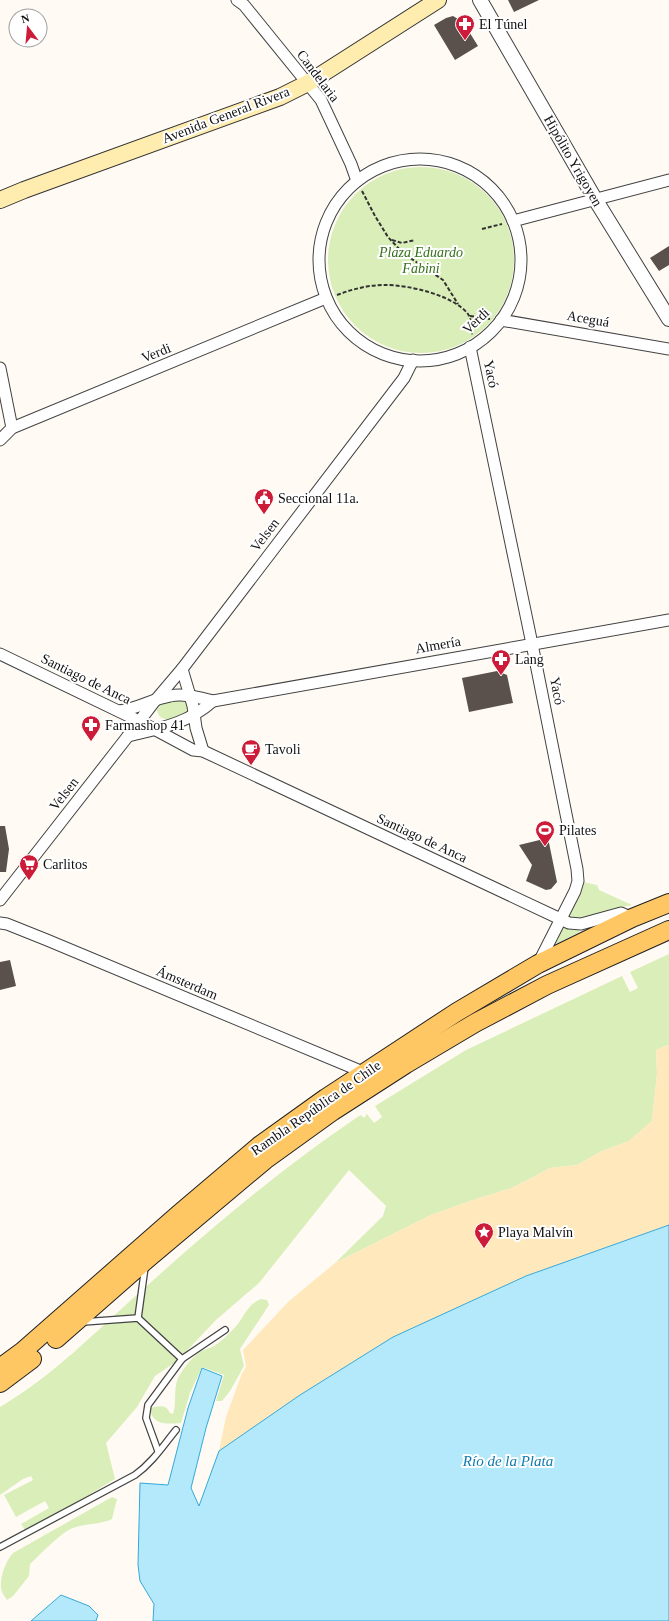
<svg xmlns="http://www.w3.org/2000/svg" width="669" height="1621" viewBox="0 0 669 1621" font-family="'Times New Roman',serif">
  <rect width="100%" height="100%" fill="#fffbf4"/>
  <g fill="#daeeb9">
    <circle cx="421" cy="260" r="93"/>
    <path d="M180,700l8,4 -1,9c-9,4 -27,13 -30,-3 5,-9 14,-9 23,-10z"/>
    <path d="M583,882l14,3 2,5 33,15 -14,3 -38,11 -10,-2 -2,-2c4,-12 12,-20 15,-33z"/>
    <polygon points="563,925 578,930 580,932 558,943 554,943"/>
    <path d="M669,954v93l-2,-2 -11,5 1,23 -5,48 -23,20 -27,10 -25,14 -27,3 -38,20 -42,13 -39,14 -96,48 48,-47 3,-10 -37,-36 -90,113 -43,37 -39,41 -22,15 -18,31 -31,36 9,36 -51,31 -39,20 -4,-6 28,-16 -4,-7 -29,16 -12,-22 29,-15 -2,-4 -8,3 -23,16v-88c53,-31 95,-75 140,-115 69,-62 139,-122 216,-174l5,-3 3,3 3,-4 7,9 8,-6 -7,-11 91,-56 156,-74 8,16 8,-4 -8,-16z"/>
    <path d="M261,1299l6,1 2,5 -29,44 4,17 -14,25 -8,10h-6l8,-26 -22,-8 -12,26 -9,30c-13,1 -29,3 -31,-15 9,-2 16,-4 20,5l3,1c4,-11 0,-24 5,-36 4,-8 12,-18 19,-24 4,-4 11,-5 17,-8 8,-5 16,-13 23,-21 8,-10 11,-21 24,-26z"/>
    <path d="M112,1497l5,2 -5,20c-13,6 -26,4 -39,9 -13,5 -32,26 -43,36l-1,12 -16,20 -6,4c-2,-3 -5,-7 -6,-11 -1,-12 4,-27 12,-36z"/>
  </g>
  <polygon fill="#ffe8bc" points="667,1045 669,1047 669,1225 526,1276 393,1337 300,1395 219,1451 226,1417 242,1373 246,1367 243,1350 289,1301 335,1263 431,1215 470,1201 512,1188 550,1168 577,1165 602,1151 629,1141 652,1121 657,1073 656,1050"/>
  <g fill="#b4e8fb" stroke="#35a9d8">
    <polygon points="669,1225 669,1621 153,1621 154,1604 140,1581 138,1565 140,1483 168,1485 188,1408 202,1368 222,1376 206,1428 191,1488 199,1506 219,1451 300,1395 393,1337 526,1276"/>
    <polygon points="61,1595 89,1606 98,1615 96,1621 31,1621"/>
  </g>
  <g fill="#5a504c">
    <polygon points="508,0 539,0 514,12"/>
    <polygon points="453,16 463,22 478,46 455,60 434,25 446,18"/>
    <polygon points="669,246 669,265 659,271 650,258"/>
    <polygon points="497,671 507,675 513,703 469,712 462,678"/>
    <polygon points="0,826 5,826 9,849 6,872 0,872"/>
    <polygon points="548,838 557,882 551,889 546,890 526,881 532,865 519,845"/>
    <polygon points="10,960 16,986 0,990 0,962"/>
  </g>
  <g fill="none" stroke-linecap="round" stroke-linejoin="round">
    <g stroke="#434343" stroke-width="8">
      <g id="service">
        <polyline points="138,1318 145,1267"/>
        <polyline points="83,1322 138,1318 182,1359 148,1405 146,1418 158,1451"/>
        <polyline points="182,1359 225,1330"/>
        <path d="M0,1547l135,-72c17,-12 28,-29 41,-45"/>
      </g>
    </g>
    <g stroke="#434343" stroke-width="13">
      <g id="minor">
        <polyline points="237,0 244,5 321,100 351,164 357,181"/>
        <circle cx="420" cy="260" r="101"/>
        <polyline points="513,221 669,180"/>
        <polyline points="501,320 669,349"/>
        <polyline points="470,347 532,644 577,869 578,881 575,891 538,964"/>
        <polyline points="0,368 12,428"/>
        <polyline points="0,440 12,428 326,298"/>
        <polyline points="0,654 139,721 193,750 203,751 569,923 581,924 621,913 632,918"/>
        <polyline points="182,669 193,706 196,728 203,751"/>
        <path d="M119,711c19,-2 33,-12 51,-15 14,-3 30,2 43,5l456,-81"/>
        <path d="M128,736c33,-8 59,-12 85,-35"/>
        <polyline points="0,900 128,736 154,702 182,669 404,378 413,360"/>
        <polyline points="0,923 7,924 47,940 363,1072"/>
      </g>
    </g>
    <g stroke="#434343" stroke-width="16">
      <polyline id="tertiary" points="480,0 595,199 669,319"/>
    </g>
    <g stroke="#323232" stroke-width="18">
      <polyline id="secondary" points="0,200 24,190 280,97 308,83 438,0"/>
    </g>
    <g stroke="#212121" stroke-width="20">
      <g id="primary">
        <polyline points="56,1339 146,1260 265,1160 333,1111 406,1064 475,1023 547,985 669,930"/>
        <polyline points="0,1368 23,1351 179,1214 259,1146 326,1098 457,1012 538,964 632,918 669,903"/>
        <polyline points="0,1383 32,1359"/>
      </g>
    </g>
    <g stroke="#323232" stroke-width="2" stroke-dasharray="4 2" stroke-linecap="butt">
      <polyline points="362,191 375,216 388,237 403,253 443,280 458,304"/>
      <polyline points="482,229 502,224"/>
      <polyline points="392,240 402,243 415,240"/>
      <path d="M337,295c16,-6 31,-10 48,-10 24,0 68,10 83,29 4,6 4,15 4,21"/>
      <polyline points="470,316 490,319"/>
    </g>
    <use href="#service" stroke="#fff" stroke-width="5.5"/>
    <use href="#minor" stroke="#fff" stroke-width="11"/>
    <use href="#tertiary" stroke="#fff" stroke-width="14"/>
    <use href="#secondary" stroke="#ffedaf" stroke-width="16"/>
    <use href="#primary" stroke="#ffc764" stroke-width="18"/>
  </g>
  <defs>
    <g id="pharmacy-pin" transform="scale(1)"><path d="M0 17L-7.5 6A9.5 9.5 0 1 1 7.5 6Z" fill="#cd1c39" stroke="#fff"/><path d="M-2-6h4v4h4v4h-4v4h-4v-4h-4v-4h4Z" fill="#fff"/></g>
    <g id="civic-pin" transform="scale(1)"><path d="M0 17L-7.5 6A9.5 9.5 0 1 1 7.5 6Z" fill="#cd1c39" stroke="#fff"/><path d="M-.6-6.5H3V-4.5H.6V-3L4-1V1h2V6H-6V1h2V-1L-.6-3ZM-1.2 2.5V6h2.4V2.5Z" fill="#fff"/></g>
    <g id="cafe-pin" transform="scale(1)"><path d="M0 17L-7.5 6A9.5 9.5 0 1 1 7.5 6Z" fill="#cd1c39" stroke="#fff"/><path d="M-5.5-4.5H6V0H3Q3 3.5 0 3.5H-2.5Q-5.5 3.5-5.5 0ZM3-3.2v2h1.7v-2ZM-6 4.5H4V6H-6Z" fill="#fff"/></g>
    <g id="stadium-pin" transform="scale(1)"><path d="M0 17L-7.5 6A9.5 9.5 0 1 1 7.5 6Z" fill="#cd1c39" stroke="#fff"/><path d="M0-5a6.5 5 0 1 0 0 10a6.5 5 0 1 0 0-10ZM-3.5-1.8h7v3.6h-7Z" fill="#fff"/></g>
    <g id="supermarket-pin" transform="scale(1)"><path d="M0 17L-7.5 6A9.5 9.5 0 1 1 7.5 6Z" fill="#cd1c39" stroke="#fff"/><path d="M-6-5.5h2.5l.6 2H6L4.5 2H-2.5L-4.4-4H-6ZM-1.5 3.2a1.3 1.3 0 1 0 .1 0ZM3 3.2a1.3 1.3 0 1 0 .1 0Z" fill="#fff"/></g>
    <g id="sight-pin" transform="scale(1)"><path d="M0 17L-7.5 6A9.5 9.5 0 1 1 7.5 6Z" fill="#cd1c39" stroke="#fff"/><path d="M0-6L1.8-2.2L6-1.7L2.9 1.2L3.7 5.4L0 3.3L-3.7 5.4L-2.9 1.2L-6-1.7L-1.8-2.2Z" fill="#fff"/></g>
  </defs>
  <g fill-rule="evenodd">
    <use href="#pharmacy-pin" x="465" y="24"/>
    <use href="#civic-pin" x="264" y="498"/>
    <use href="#pharmacy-pin" x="501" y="659"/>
    <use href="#pharmacy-pin" x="91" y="725"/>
    <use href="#cafe-pin" x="251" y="749"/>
    <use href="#stadium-pin" x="545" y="830"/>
    <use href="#supermarket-pin" x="29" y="864"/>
    <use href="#sight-pin" x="484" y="1232"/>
  </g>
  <g text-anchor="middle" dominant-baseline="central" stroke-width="4" stroke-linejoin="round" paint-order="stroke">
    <g font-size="14" fill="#101010" stroke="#fff" text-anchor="start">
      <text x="479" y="24">El Túnel</text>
      <text x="278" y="498">Seccional 11a.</text>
      <text x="515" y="659">Lang</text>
      <text x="105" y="725">Farmashop 41</text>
      <text x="265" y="749">Tavoli</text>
      <text x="559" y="830">Pilates</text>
      <text x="43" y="864">Carlitos</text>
      <text x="498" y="1232">Playa Malvín</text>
    </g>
    <g font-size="14" fill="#101010" stroke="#fff">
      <text transform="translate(318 76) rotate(53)">Candelaria</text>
      <text transform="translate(226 115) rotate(-21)">Avenida General Rivera</text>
      <text transform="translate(573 161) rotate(60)">Hipólito Yrigoyen</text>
      <text transform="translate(588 319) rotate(10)">Aceguá</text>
      <text transform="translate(476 321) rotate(-43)">Verdi</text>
      <text transform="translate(156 353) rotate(-22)">Verdi</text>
      <text transform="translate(491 374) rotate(78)">Yacó</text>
      <text transform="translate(265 535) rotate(-53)">Velsen</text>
      <text transform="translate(438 645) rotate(-10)">Almería</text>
      <text transform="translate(86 679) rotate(26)">Santiago de Anca</text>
      <text transform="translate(557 691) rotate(79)">Yacó</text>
      <text transform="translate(64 794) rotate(-52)">Velsen</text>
      <text transform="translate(422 838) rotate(25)">Santiago de Anca</text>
      <text transform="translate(187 983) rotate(23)">Ámsterdam</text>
      <text transform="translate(316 1108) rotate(-35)">Rambla República de Chile</text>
    </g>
    <g font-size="14" font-style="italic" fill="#356f1a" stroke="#fff">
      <text x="421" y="252">Plaza Eduardo<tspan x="421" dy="16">Fabini</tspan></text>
    </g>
    <g font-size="15" font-style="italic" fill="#0e7aae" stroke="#fff">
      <text x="508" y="1461">Río de la Plata</text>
    </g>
  </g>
  <g transform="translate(28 28) rotate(344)"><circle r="19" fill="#ffffff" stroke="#9f9f9f"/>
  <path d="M0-3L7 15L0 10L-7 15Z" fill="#cd1c39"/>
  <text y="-6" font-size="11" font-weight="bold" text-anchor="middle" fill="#101010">N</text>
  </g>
</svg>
